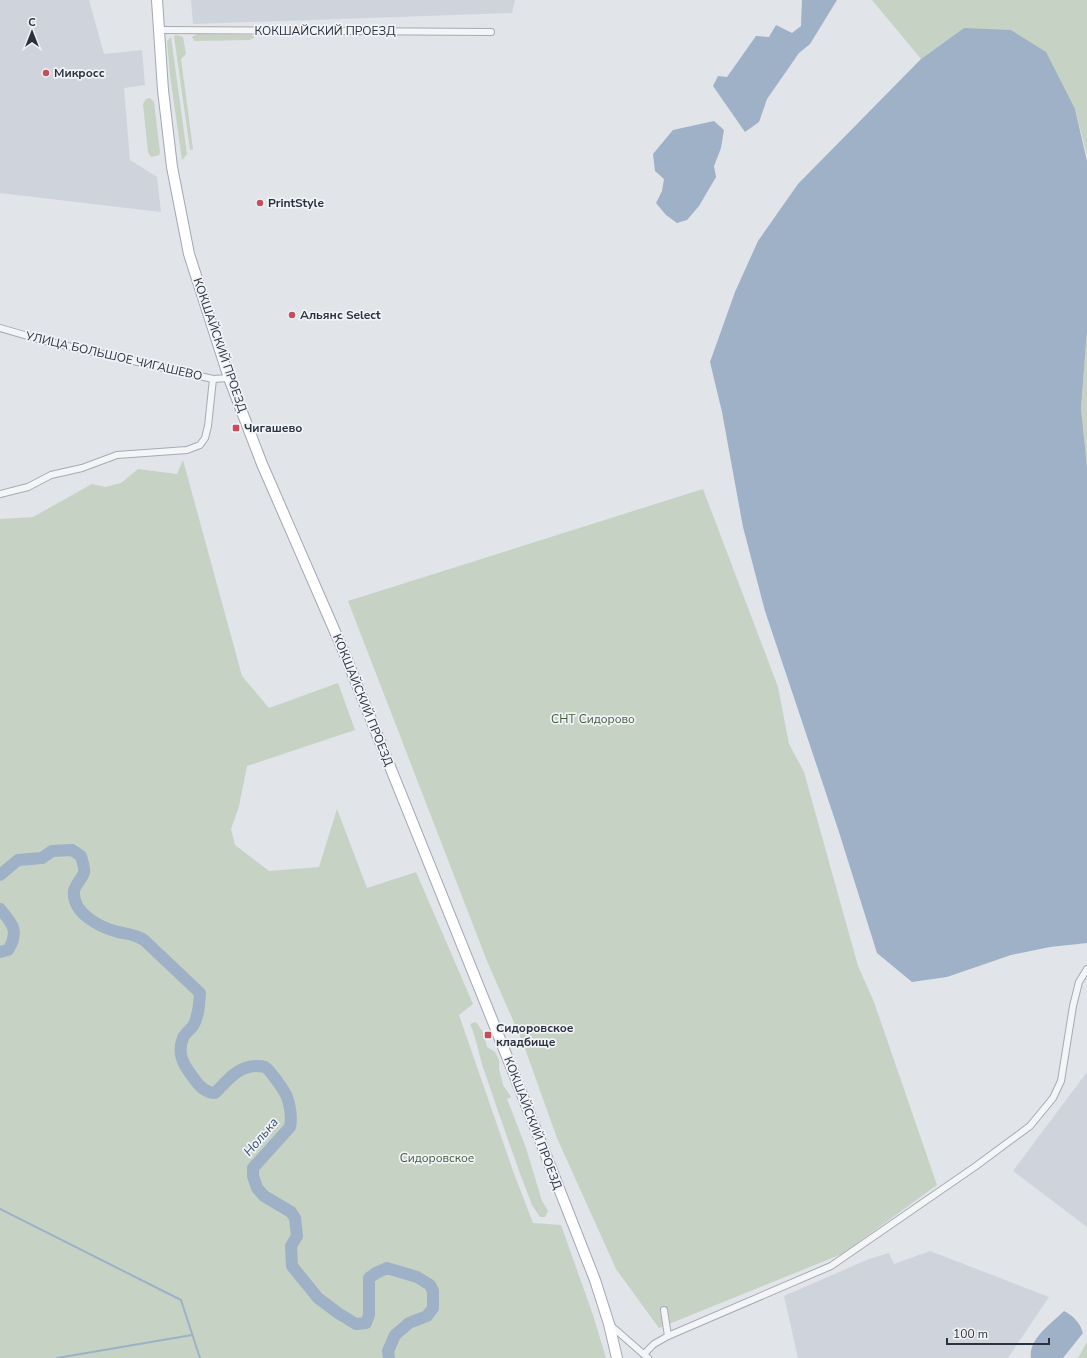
<svg xmlns="http://www.w3.org/2000/svg" width="1087" height="1358" viewBox="0 0 1087 1358" font-family="'Nunito Sans',sans-serif">
  <rect width="100%" height="100%" fill="#e1e4e9"/>
  <g fill="#cfd3db">
    <polygon points="0,0 89,0 104,54 142,50 145,85 124,88 130,160 157,177 161,212 0,193"/>
    <polygon points="191,0 515,0 512,13 193,24"/>
    <polygon points="1087,1072 1087,1227 1013,1171"/>
    <polygon points="930,1251 1049,1297 1008,1358 798,1358 784,1296 869,1259 889,1253 894,1264"/>
  </g>
  <g fill="#c6d2c3">
    <polygon points="872,0 1087,0 1087,155 1075,109 964,28 921,59"/>
    <polygon points="197,34 251,35 255,37 250,40 194,41 192,37"/>
    <polygon points="177,35 183,37 186,54 181,59 193,149 190,150 174,36"/>
    <polygon points="171,37 187,154 182,160 170,75 167,41"/>
    <polygon points="150,98 154,102 160,152 159,155 151,157 148,152 143,104 146,99"/>
    <polygon points="1087,331 1087,467 1081,408"/>
    <polygon points="183,460 242,676 269,708 338,683 355,730 247,766 239,806 231,829 235,845 269,871 319,867 337,809 367,888 416,872 473,1004 459,1015 513,1171 533,1223 561,1225 593,1315 606,1358 0,1358 0,519 33,517 92,484 105,487 121,483 138,469 177,474"/>
    <polygon points="703,489 778,687 789,744 804,772 858,966 874,1002 937,1185 842,1254 659,1328 616,1269 557,1138 523,1043 487,961 348,601"/>
    <path d="M476,1022l7,10 4,15 8,5 4,8v9l4,16 8,12 -4,2 19,49 16,53 6,10 -3,6h-5l-8,-12c-17,-44 -32,-88 -47,-132 -6,-16 -8,-34 -15,-49z"/>
    <polygon points="1087,1342 1087,1358 1078,1358"/>
  </g>
  <g fill="#9eb1c6">
    <polygon points="802,0 837,0 810,44 799,53 767,99 759,122 745,132 713,86 718,76 727,77 756,36 769,37 776,25 792,33 801,26"/>
    <polygon points="964,28 1011,30 1046,52 1075,109 1087,161 1087,331 1081,408 1087,467 1087,943 1050,947 1011,955 947,977 912,982 877,953 838,829 765,611 743,527 722,412 710,362 735,292 758,241 798,184 921,59"/>
    <polygon points="714,121 724,130 721,148 714,166 716,177 699,206 687,220 677,223 666,215 656,203 662,191 664,179 655,171 653,154 673,130"/>
    <path d="M1064,1311c10,5 16,12 19,22l-20,25h-32c-3,-19 21,-35 33,-47z"/>
  </g>
  <g fill="none" stroke-linecap="round" stroke-linejoin="round">
    <g stroke="#9eb1c6" stroke-width="2">
      <polyline points="0,1209 181,1300 200,1358"/>
      <polyline points="57,1358 192,1335"/>
    </g>
    <g stroke="#9eb1c6" stroke-width="12">
      <path d="M0,875l18,-15 24,-2 10,-7 20,-1 9,6c1,5 4,12 3,16 -1,6 -9,12 -10,19 -2,22 25,36 44,41 10,2 17,2 26,8l56,53c-1,11 -1,23 -7,33 -3,4 -8,7 -10,12 -7,17 2,29 12,42 5,7 11,13 20,13 12,-12 22,-26 40,-27 2,0 7,0 10,1 4,2 20,24 22,30 3,8 5,21 3,30l-37,41v8l4,12 7,8 27,16 4,6 2,18 -6,10 1,20 26,32 20,15 18,11 10,-1 3,-8v-37l7,-5 11,-5 30,9 13,8 3,6v17l-6,8 -18,7 -14,12 -7,16 1,7"/>
      <path d="M0,909c12,14 20,22 8,41l-8,2"/>
    </g>
    <g stroke="#a6abb3" stroke-width="8">
      <g id="street">
        <polyline points="159,30 491,32"/>
        <polyline points="0,328 45,341 213,379 229,378"/>
        <polyline points="0,494 28,487 51,475 82,468 117,455 187,450 200,445 205,438 208,426 213,379"/>
        <polyline points="664,1310 668,1336"/>
        <polyline points="609,1324 648,1358"/>
        <polyline points="644,1354 654,1344 668,1336 831,1266 976,1166 1030,1126 1053,1098 1061,1081 1073,1006 1079,982 1087,969"/>
      </g>
    </g>
    <g stroke="#a1a8b4" stroke-width="12">
      <polyline id="primary" points="157,0 163,90 172,167 189,254 229,378 262,464 343,650 514,1074 595,1280 609,1324 617,1358"/>
    </g>
    <use href="#street" stroke="#f4f5f7" stroke-width="6"/>
    <use href="#primary" stroke="#fff" stroke-width="10"/>
  </g>
  <g fill="#c54e5d" stroke="#f1f3f6" stroke-width="1.5">
    <circle cx="46" cy="73" r="4"/>
    <circle cx="260" cy="203" r="4"/>
    <circle cx="292" cy="315" r="4"/>
    <rect x="232" y="424" width="8" height="8" rx="2"/>
    <rect x="484" y="1031" width="8" height="8" rx="2"/>
  </g>
  <g text-anchor="middle" dominant-baseline="central" stroke-width="3.5" stroke-linejoin="round" paint-order="stroke">
    <g font-size="12" fill="#2a313f" stroke="#f1f3f6">
      <text x="325" y="31">КОКШАЙСКИЙ ПРОЕЗД</text>
      <text transform="translate(220 345) rotate(71)">КОКШАЙСКИЙ ПРОЕЗД</text>
      <text transform="translate(114 356) rotate(13)">УЛИЦА БОЛЬШОЕ ЧИГАШЕВО</text>
      <text transform="translate(363 700) rotate(68)">КОКШАЙСКИЙ ПРОЕЗД</text>
      <text transform="translate(533 1123) rotate(69)">КОКШАЙСКИЙ ПРОЕЗД</text>
    </g>
    <g font-size="12" font-weight="bold" fill="#2a313f" stroke="#f1f3f6" text-anchor="start">
      <text x="54" y="73">Микросс</text>
      <text x="268" y="203">PrintStyle</text>
      <text x="300" y="315">Альянс Select</text>
      <text x="244" y="428">Чигашево</text>
      <text x="496" y="1028">Сидоровское<tspan x="496" dy="14">кладбище</tspan></text>
    </g>
    <g font-size="12" fill="#3e5a39" stroke="#f1f3f6">
      <text x="593" y="719">СНТ Сидорово</text>
      <text x="437" y="1158">Сидоровское</text>
    </g>
    <g font-size="13" font-style="italic" fill="#374f71" stroke="#f1f3f6">
      <text transform="translate(261 1137) rotate(-50)">Нолька</text>
    </g>
  </g>
  <g transform="translate(32 32)" stroke="#f1f3f6" stroke-width="3" paint-order="stroke">
  <path d="M0-3L7 15L0 10L-7 15Z" fill="#2a313f"/>
  <text y="-6" font-size="11" font-weight="bold" text-anchor="middle" fill="#2a313f">С</text>
  </g>
  <path d="M947 1338v6h102v-6" fill="none" stroke="#2a313f" stroke-width="2"/>
  <text x="953" y="1338" font-size="12" fill="#2a313f" stroke="#f1f3f6" stroke-width="3" paint-order="stroke">100 m</text>
</svg>
